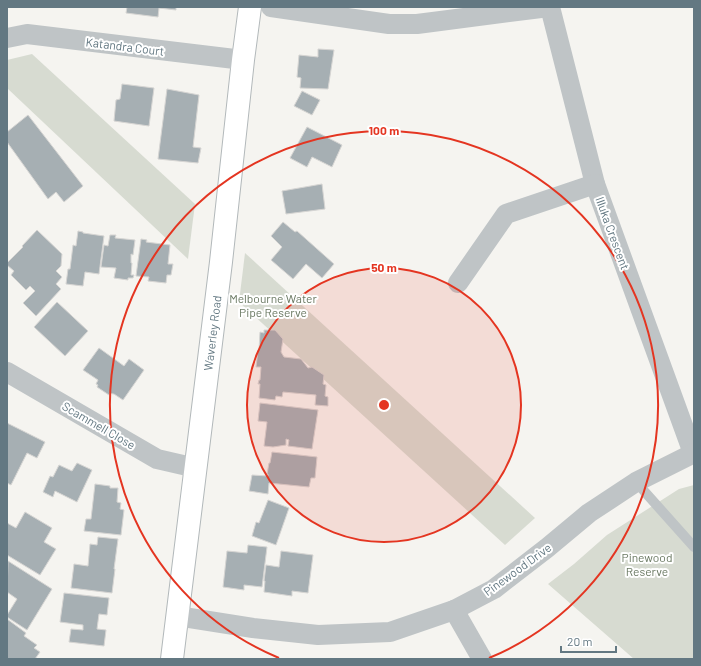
<svg xmlns="http://www.w3.org/2000/svg" width="701" height="666" viewBox="0 0 701 666" font-family="Barlow,sans-serif">
  <rect width="100%" height="100%" fill="#f5f4f0"/>
  <g fill="#d7dbd1">
    <polygon points="32,54 195,204 188,259 7,88 7,60"/>
    <polygon points="245,253 535,518 505,545 239,302"/>
    <polygon points="694,485 694,659 634,659 548,584 574,564 607,535 679,489"/>
  </g>
  <g fill="#a6afb3" stroke="#d6d5d3">
    <polygon points="127,7 176,7 176,10 159,8 158,17 126,13"/>
    <polygon points="318,49 334,50 328,89 300,88 301,78 297,77 299,55 318,57"/>
    <polygon points="122,84 154,88 149,126 114,121 116,100 120,99"/>
    <polygon points="167,89 199,95 193,147 201,148 198,163 158,159"/>
    <polygon points="302,91 320,100 312,115 294,106"/>
    <polygon points="28,115 83,186 64,202 56,192 48,199 7,142 7,132"/>
    <polygon points="307,127 342,145 332,167 312,157 307,167 290,158"/>
    <polygon points="322,184 325,209 286,214 282,191"/>
    <polygon points="283,222 295,232 297,231 334,264 322,278 306,264 293,279 271,260 282,247 271,236"/>
    <polygon points="37,230 62,254 61,266 56,271 62,277 56,284 61,289 36,316 23,303 35,291 30,286 26,290 11,275 14,271 7,265 7,263 23,247 22,246"/>
    <polygon points="78,231 83,232 83,233 104,236 99,274 85,272 83,286 66,284 68,269 70,269 73,245 76,246"/>
    <polygon points="110,235 116,235 115,238 135,240 133,255 131,254 131,263 132,263 131,275 134,275 133,278 128,278 128,280 114,278 116,268 101,267 104,245 108,246"/>
    <polygon points="141,239 147,240 146,242 170,245 168,264 173,264 171,275 167,275 166,283 148,281 149,277 136,276"/>
    <polygon points="57,302 88,331 65,356 34,327"/>
    <polygon points="264,330 275,330 283,339 281,352 284,357 301,359 308,368 312,367 324,375 323,384 326,385 325,396 328,397 328,406 315,405 316,395 283,392 282,397 276,396 275,400 259,398 260,384 258,384 259,380 260,380 261,367 256,367 258,350 259,350 260,332 264,333"/>
    <polygon points="99,348 124,366 129,359 144,370 123,400 114,394 113,394 110,393 109,395 97,387 98,385 96,384 98,380 83,370"/>
    <polygon points="260,403 318,410 312,449 288,446 289,440 286,439 286,445 273,447 264,446 267,422 258,421"/>
    <polygon points="7,423 45,442 37,458 27,453 11,485 7,483"/>
    <polygon points="272,452 317,457 315,478 311,478 309,487 269,483 268,494 249,491 252,475 268,476 268,474 267,474 269,463 270,463"/>
    <polygon points="77,463 92,470 77,502 55,491 53,497 43,492 50,476 53,477 59,465 72,471"/>
    <polygon points="95,484 110,486 110,488 118,488 117,502 121,503 120,509 124,510 121,535 84,531 86,519 91,519"/>
    <polygon points="268,500 289,508 276,545 252,536 256,522 259,523"/>
    <polygon points="25,512 52,528 44,542 56,549 40,575 7,555 7,523 16,528"/>
    <polygon points="98,537 118,539 114,569 115,569 112,593 71,588 74,564 88,566 90,544 97,545"/>
    <polygon points="248,545 267,547 262,587 244,585 244,590 223,587 227,551 247,553"/>
    <polygon points="281,551 313,555 308,593 292,591 292,596 264,592 265,581 264,581 266,565 279,567"/>
    <polygon points="8,561 52,589 27,630 7,617 7,615 17,599 7,592"/>
    <polygon points="64,593 109,598 107,615 99,614 97,629 106,630 104,646 69,642 71,629 83,630 83,625 60,622"/>
    <polygon points="7,619 26,633 24,636 37,645 34,648 40,652 35,659 7,659"/>
  </g>
  <g fill="none" stroke-linecap="round" stroke-linejoin="round">
    <g stroke="#b2b8ba" stroke-width="24">
      <polyline id="primary" points="172,659 221,262 243,60 250,7"/>
    </g>
    <polyline stroke="#bfc4c6" stroke-width="10" points="636,482 694,547"/>
    <g stroke="#bfc4c6" stroke-width="20">
      <polyline points="271,7 389,24 417,24 549,7"/>
      <polyline points="550,7 595,184 693,453"/>
      <polyline points="7,38 27,34 243,60"/>
      <polyline points="458,283 506,214 595,184"/>
      <polyline points="7,372 157,459 196,468"/>
      <polyline points="454,610 482,659"/>
      <polyline points="177,616 253,628 318,635 390,632 454,610 494,589 547,548 589,513 636,482 694,453"/>
    </g>
    <use href="#primary" stroke="#fff" stroke-width="22"/>
  </g>
  <circle cx="384" cy="405" r="137" fill="#e43521" fill-opacity=".12"/>
  <g fill="none" stroke="#e43521" stroke-width="2">
    <circle cx="384" cy="405" r="137"/>
    <path d="M279 658A274 274 0 1 1 489 658"/>
  </g>
  <g text-anchor="middle" dominant-baseline="central" stroke-width="4" stroke-linejoin="round" paint-order="stroke">
    <g font-size="12" fill="#637882" stroke="#fff">
      <text transform="translate(125 46) rotate(7)">Katandra Court</text>
      <text transform="translate(613 233) rotate(70)">Illuka Crescent</text>
      <text transform="translate(212 333) rotate(-83)">Waverley Road</text>
      <text transform="translate(99 425) rotate(30)">Scammell Close</text>
      <text transform="translate(517 569) rotate(-36)">Pinewood Drive</text>
    </g>
    <g font-size="12" fill="#6a7962" stroke="#fff">
      <text x="273" y="298">Melbourne Water<tspan x="273" dy="14">Pipe Reserve</tspan></text>
      <text x="647" y="557">Pinewood<tspan x="647" dy="14">Reserve</tspan></text>
    </g>
  </g>
  <circle cx="384" cy="405" r="6" fill="#e43521" stroke="#fff" stroke-width="2"/>
  <g font-size="12" text-anchor="middle" font-weight="bold" fill="#e43521" stroke="#fff" stroke-width="4" stroke-linejoin="round" paint-order="stroke">
    <text x="384" y="135">100 m</text>
    <text x="384" y="272">50 m</text>
  </g>
  <rect width="701" height="666" fill="none" stroke="#637882" stroke-width="16"/>
  <path d="M561 646v6h55v-6" fill="none" stroke="#637882" stroke-width="2"/>
  <text x="567" y="646" font-size="12" fill="#637882" stroke="#ffffff" stroke-width="3" paint-order="stroke">20 m</text>
</svg>
